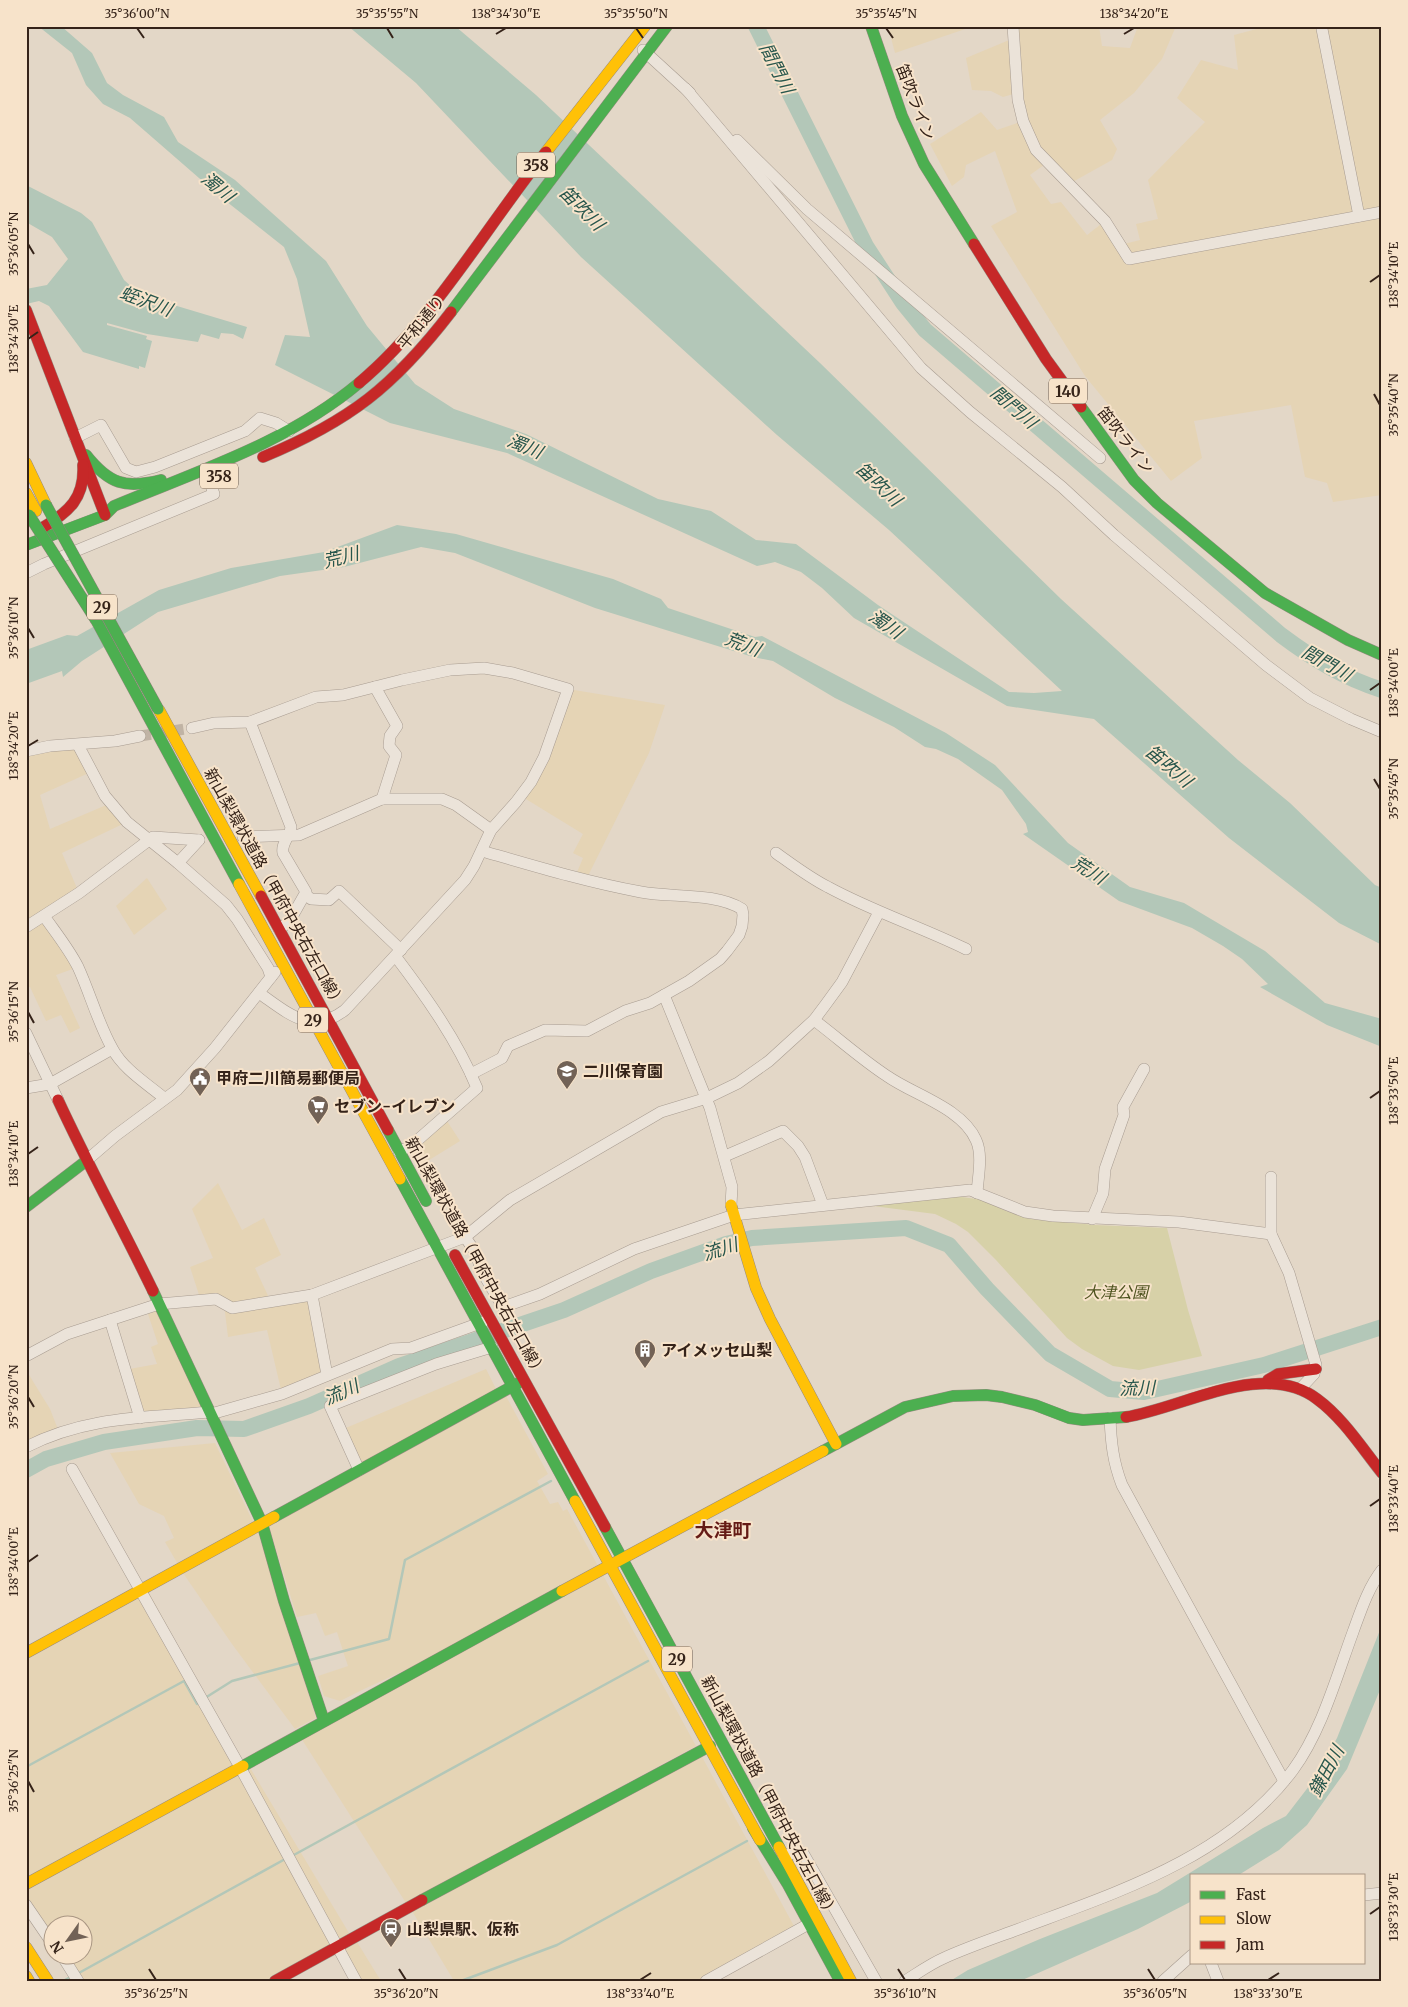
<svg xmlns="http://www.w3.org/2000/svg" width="1408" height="2007" viewBox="0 0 1408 2007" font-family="Merriweather,'Noto Sans JP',serif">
  <rect width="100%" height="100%" fill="#e3d7c7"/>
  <g fill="#e5d4b5">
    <polygon points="888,26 974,26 895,53"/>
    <polygon points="1013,26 1099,26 1102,46 1130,48 1138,26 1176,26 1162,59 1134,93 1100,120 1117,149 1112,160 1069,184 1048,162 1030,175 1051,204 1061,202 1087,235 1105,221 1120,245 1140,240 1136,224 1158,219 1148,180 1205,122 1177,98 1201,60 1238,70 1234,35 1268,26 1382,26 1382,495 1333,502 1327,483 1305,477 1291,405 1194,421 1202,458 1171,481 1085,376 991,226 1017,212 995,151 966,165 964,177 952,186 930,144 981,112 997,130 1023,121 1017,93 1003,97 991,91 972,90 966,58 1014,38"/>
    <polygon points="568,689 665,705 649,753 586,880 575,877 583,858 573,853 583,834 521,796"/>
    <polygon points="78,745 91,772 40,795 50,829 111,803 127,822 62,853 79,893 45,916 78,967 56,975 80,1028 70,1033 61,1015 46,1021 30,987 26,988 26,751"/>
    <polygon points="147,878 167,909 134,935 116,906"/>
    <polygon points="447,1121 460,1141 421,1165 411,1151"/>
    <polygon points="218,1183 242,1230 264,1218 281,1255 255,1268 271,1302 312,1295 327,1375 282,1394 267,1330 228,1337 224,1304 201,1301 190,1267 213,1258 192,1209"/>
    <polygon points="159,1304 210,1412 140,1418 124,1370 157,1364 151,1347 158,1344 146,1308"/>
    <polygon points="486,1369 496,1389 506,1396 548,1474 537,1481 550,1504 558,1502 563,1511 567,1509 696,1746 406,1903 301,1738 480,1636 366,1688 340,1701 324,1696 318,1676 348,1666 343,1651 337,1632 325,1636 316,1613 297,1617 269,1527 359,1470 341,1430"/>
    <polygon points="26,1370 50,1409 59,1432 26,1447"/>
    <polygon points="215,1443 258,1532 316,1718 295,1729 232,1644 183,1573 165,1542 174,1538 164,1516 139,1504 110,1453"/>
    <polygon points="148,1591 240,1759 249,1766 349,1933 275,1981 78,1981 61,1955 82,1954 82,1924 52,1924 52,1943 26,1905 26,1659"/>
    <polygon points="701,1755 795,1928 698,1981 454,1981 412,1911"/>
    <polygon points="357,1942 381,1981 360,1981 344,1950"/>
  </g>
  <polygon fill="#d7d1a8" points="954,1196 984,1200 1006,1211 1030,1219 1095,1225 1167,1228 1188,1310 1202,1356 1139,1370 1113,1366 1082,1349 1067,1338 996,1260 968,1232 956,1224 935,1214 873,1206"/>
  <g fill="#b3c7b8">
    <polygon points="38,26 61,26 92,53 107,83 123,95 164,117 178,142 235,180 326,261 367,326 415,384 454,409 526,434 658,499 711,511 756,540 796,544 878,605 1009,692 1034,693 1062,691 889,530 777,435 581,257 416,83 348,26 455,26 536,95 820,363 1061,599 1238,760 1290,803 1375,885 1382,888 1382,945 1339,923 1229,838 1094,719 1007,706 854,618 822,588 801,572 775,562 757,566 507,453 390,423 275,365 285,335 310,337 297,279 284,247 222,198 130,118 103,104 86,85 72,53"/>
    <polygon points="26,185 81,213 92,222 124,280 133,288 147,297 247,327 243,339 233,334 221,333 219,339 201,334 198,342 147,334 107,323 107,325 147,336 146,339 152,341 145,368 139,366 139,369 83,352 49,306 39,301 26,304 26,289 47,285 68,259 52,237 26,222"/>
    <polygon points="397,525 456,534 613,579 661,599 668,608 755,637 762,636 946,733 995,765 1068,843 1130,887 1184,903 1265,951 1325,1003 1382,1019 1382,1047 1327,1025 1260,987 1268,984 1242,959 1223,946 1192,928 1119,901 1023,834 1028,832 1026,824 1002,790 958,759 936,749 925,747 894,727 835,698 773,661 753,657 595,608 455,553 421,547 344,567 280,576 158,612 82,661 63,677 62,671 26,684 26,650 67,635 77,636 159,590 231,568 324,552"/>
    <polygon points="1382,1625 1382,1685 1347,1769 1307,1825 1279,1850 1237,1876 1192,1876 1192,1901 1138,1929 1020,1981 950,1981 968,1970 1040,1939 1157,1893 1263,1828 1286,1816 1316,1777 1337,1738"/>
  </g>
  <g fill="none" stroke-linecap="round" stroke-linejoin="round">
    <g stroke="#b3c7b8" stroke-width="2.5">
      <polyline points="310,1660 389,1639 405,1560 551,1481"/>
      <polyline points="205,1698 232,1681 300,1663"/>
      <polyline points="26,1767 184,1681 197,1704"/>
      <polyline points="292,1856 648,1661"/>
      <polyline points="77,1974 287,1858"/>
      <polyline points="65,1980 72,1976"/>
      <polyline points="461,1981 557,1945 747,1841"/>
    </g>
    <g stroke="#b3c7b8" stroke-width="16">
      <path d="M756,26l110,220 37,57 22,27 356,305c32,24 63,43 101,55"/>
      <polyline points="26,1470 46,1459 104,1442 197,1428 244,1429 309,1406 399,1366 564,1310 651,1271 726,1244 752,1238 906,1228 949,1245 987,1289 1050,1354 1110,1389 1144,1392 1264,1365 1382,1327"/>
    </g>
    <polyline stroke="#c0b3a4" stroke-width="11" stroke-dasharray="11 5.5" stroke-linecap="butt" points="140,736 192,728"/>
    <g stroke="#a89c91" stroke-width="12">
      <g id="street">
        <polyline points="1013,26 1018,100 1023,121 1036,150 1105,221 1129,259 1382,212"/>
        <polyline points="1322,29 1359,216"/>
        <polyline points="643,50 690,93"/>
        <polyline points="686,89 921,368 970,412 1062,487 1114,535 1266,665 1310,698 1351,719 1382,732"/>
        <polyline points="737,140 807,209 1100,458"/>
        <polyline points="75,438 101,425 126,468 136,472 155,467 245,431 260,418 276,423 289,431"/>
        <polyline points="26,573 44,564 214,494 209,480"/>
        <polyline points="375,687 397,726 390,736 389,746 396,755 382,799"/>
        <path d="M250,722l41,105c-1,10 -10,16 -8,26l23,39 -17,30 -10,7"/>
        <path d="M192,728l22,-5 36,-1 66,-25 27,-2 59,-15 48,-10 34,-2 29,5 55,16 -24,68 -13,25 -15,20 -25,28 -17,36 -9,14 -120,130c-34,26 -57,3 -86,-17"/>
        <polyline points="78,745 105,796 127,822 178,863 226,905 237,919 268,968 271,977"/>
        <polyline points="26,751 50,746 115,741 140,736"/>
        <polyline points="243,837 299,835 382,799 442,799 456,805 491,830"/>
        <path d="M776,853c17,12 34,25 52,34 44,24 93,40 138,62"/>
        <polyline points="178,863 199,840"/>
        <polyline points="306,895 311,899 329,900 339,891 401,950"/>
        <path d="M44,916c12,17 25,33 34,51 12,26 20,56 34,81 11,21 34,35 52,50"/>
        <polyline points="26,927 79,893 153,837 199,840"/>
        <path d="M396,957c31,41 61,83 81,131l-65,57 -13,7"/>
        <polyline points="664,995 710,1108 732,1187 731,1205"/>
        <path d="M814,1020c24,18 47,39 73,56 27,19 75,32 89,64 7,15 2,37 1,53"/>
        <polyline points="26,1033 58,1100"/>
        <path d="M471,1074l31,-16 6,-12 37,-16 42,1 38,-20 25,-8 39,-22 31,-22 7,-8 12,-16 3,-9 1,-11 -1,-6c-27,-17 -71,-11 -101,-17 -54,-10 -107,-26 -159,-41"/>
        <polyline points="26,1088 50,1084 112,1049"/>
        <polyline points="725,1156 783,1131 798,1146 805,1157 823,1205"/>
        <polyline points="86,1161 115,1136 177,1090 215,1048 275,972"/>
        <polyline points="1271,1177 1271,1234 1289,1273 1316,1365 1314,1374 1300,1389"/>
        <polyline points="1092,1219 1103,1193 1105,1169 1124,1115 1123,1107 1144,1069"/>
        <polyline points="465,1237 476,1253 481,1270 503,1307 540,1294 634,1249 734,1215 970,1190 1025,1212 1053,1216 1179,1222 1271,1234"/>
        <polyline points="312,1295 327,1375"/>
        <polyline points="110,1320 140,1418"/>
        <polyline points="26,1356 67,1334 159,1304 216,1299 232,1308 312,1295 465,1237 510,1200 661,1112 707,1098 738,1083 769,1061 814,1020 826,1004 842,982 879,912"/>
        <polyline points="211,1414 282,1394 392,1349 411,1348 483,1322"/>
        <path d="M1110,1418c1,24 3,44 12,67l162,296"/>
        <path d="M26,1447c60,-31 119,-29 184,-35"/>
        <polyline points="72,1469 240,1767 356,1981"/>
        <polyline points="359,1470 330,1406 436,1364 492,1347"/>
        <polyline points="784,1856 799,1851 803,1853 876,1981"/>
        <polyline points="1364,1895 1382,1893"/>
        <polyline points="26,1905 52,1943"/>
        <polyline points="61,1954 78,1981"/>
        <polyline points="1211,1963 1218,1981"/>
        <polyline points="706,1981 805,1926"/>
        <path d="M905,1981c13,-8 25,-17 39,-23 22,-10 45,-18 67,-26 100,-38 215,-72 282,-162 29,-40 43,-92 60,-138 8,-22 15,-44 29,-62"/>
        <polyline points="1163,1981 1192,1955"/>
      </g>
    </g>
    <g stroke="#978b81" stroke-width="12">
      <g id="fast">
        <polyline points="871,26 902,116 924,164 974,244"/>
        <polyline points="451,312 667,26"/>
        <polyline points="1081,407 1134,480 1157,503 1265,593 1348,640 1382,655"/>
        <path d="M86,455c23,29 39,34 75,25"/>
        <path d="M26,545l79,-30 9,-9c84,-35 175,-64 245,-123"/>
        <polyline points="96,620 239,884"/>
        <polyline points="388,1130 426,1201"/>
        <polyline points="400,1179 575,1501"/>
        <polyline points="26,1207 86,1161"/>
        <polyline points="153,1291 262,1523 284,1601 324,1721"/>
        <polyline points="823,1451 905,1407 953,1396 986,1395 1002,1397 1035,1405 1069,1418 1083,1420 1126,1417"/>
        <polyline points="274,1517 522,1381"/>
        <polyline points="605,1527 779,1847"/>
        <polyline points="243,1766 562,1591"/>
        <polyline points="753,1828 787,1883 840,1981"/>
        <polyline points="422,1900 710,1746"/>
      </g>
    </g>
    <g stroke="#978b81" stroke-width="12">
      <g id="slow">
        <polyline points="546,152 645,26"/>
        <polyline points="26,463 46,505"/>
        <polyline points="26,493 36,511"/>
        <polyline points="159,710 261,896"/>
        <polyline points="239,884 400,1179"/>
        <polyline points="731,1205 756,1288 770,1319 836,1444"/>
        <polyline points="575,1501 760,1840"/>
        <polyline points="562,1591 823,1451"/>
        <polyline points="26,1653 274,1517"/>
        <polyline points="779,1847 851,1981"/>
        <polyline points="26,1884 243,1766"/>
        <polyline points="26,1947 48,1981"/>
        <polyline points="26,1976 29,1981"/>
      </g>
    </g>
    <g stroke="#978b81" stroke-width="12">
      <g id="jam">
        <polyline points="974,244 1046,359 1081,407"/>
        <polyline points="26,310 105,515"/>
        <path d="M359,383c74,-62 127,-156 187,-231"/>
        <path d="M263,457c87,-36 131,-71 188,-145"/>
        <path d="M42,528c27,-16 43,-30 41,-63"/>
        <polyline points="261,896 388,1130"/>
        <path d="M58,1100c30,65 64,127 95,191"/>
        <polyline points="455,1255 605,1527"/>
        <polyline points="1268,1380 1278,1374 1316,1369"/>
        <path d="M1126,1417c57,-9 138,-58 191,-18 26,19 45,49 65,74"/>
        <polyline points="275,1981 422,1900"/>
      </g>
    </g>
    <use href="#street" stroke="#ebe3d9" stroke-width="11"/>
    <use href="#fast" stroke="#4caf50" stroke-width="11"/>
    <use href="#slow" stroke="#ffc107" stroke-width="11"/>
    <use href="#jam" stroke="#c62828" stroke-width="11"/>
    <g stroke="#8d8278" stroke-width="12" stroke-linecap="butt">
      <g id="fast-bridge">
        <polyline points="46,505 158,709"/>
        <polyline points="29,515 96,620"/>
      </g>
    </g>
    <use href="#fast-bridge" stroke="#4caf50" stroke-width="11"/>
  </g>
  <path fill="none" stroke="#352319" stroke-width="2" d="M137,28l7,10M387,28l6,10M636,28l7,10M886,28l7,10M496,34l10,-6M1124,34l10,-6M28,244l6,10M1370,282l10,-7M28,339l10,-7M1374,394l6,11M28,628l6,10M1370,690l10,-7M28,746l10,-6M1374,779l6,10M28,1012l6,11M1370,1098l10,-7M28,1154l10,-7M28,1397l6,10M1370,1506l10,-7M28,1562l10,-7M28,1781l6,11M1370,1914l10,-7M149,1969l7,11M399,1969l7,11M898,1969l7,11M1148,1969l7,11M640,1980l11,-7M1268,1980l11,-7"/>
  <defs>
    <g id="school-pin" transform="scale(1.125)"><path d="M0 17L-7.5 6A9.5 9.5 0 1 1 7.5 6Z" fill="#726256" stroke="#f7e3ca"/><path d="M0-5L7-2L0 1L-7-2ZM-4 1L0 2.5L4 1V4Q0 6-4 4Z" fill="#fff"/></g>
    <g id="civic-pin" transform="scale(1.125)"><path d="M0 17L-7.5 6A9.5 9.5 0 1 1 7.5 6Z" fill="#726256" stroke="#f7e3ca"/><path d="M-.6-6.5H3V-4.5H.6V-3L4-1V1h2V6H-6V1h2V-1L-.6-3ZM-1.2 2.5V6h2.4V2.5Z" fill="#fff"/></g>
    <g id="supermarket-pin" transform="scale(1.125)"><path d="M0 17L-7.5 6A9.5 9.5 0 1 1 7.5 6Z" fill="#726256" stroke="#f7e3ca"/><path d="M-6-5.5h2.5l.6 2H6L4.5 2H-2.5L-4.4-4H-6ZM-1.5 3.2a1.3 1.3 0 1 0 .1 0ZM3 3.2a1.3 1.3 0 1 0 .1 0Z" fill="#fff"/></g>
    <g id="building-pin" transform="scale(1.125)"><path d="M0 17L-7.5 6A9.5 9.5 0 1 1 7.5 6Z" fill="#726256" stroke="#f7e3ca"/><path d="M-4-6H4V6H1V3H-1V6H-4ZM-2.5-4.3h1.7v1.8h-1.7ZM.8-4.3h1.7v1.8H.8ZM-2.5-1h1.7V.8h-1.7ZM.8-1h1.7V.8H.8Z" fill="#fff"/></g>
    <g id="station-pin" transform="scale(1.125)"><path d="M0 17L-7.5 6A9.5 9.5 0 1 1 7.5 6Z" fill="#726256" stroke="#f7e3ca"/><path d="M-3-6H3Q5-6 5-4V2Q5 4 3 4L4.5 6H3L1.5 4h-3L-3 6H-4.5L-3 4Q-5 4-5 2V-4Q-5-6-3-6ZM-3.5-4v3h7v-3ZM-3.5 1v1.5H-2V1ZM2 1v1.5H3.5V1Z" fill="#fff"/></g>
  </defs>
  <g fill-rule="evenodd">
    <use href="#school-pin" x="567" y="1071"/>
    <use href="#civic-pin" x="200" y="1078"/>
    <use href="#supermarket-pin" x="318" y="1106"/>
    <use href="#building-pin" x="645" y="1350"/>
    <use href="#station-pin" x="391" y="1929"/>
  </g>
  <g text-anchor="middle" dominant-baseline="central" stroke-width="4" stroke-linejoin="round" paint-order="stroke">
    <g fill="#f7e3ca" stroke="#6f5d4e" stroke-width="1">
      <rect x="517" y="152.5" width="38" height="25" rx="4"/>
      <rect x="1049" y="378.5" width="38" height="25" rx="4"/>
      <rect x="200" y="463.5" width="38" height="25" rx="4"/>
      <rect x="87" y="594.5" width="30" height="25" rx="4"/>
      <rect x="298" y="1007.5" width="30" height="25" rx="4"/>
      <rect x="662" y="1646.5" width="30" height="25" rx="4"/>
    </g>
    <g font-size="15" font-weight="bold" fill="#352319">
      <text x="536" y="165">358</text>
      <text x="1068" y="391">140</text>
      <text x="219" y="476">358</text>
      <text x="102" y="607">29</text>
      <text x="313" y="1020">29</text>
      <text x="677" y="1659">29</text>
    </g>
    <g font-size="16" fill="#352319" stroke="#f7e3ca">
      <text transform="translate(916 102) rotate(69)">笛吹ライン</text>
      <text transform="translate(421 322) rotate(-51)">平和通り</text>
      <text transform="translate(1126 440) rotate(52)">笛吹ライン</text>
      <text transform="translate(275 888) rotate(61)">新山梨環状道路（甲府中央右左口線）</text>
      <text transform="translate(476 1257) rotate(61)">新山梨環状道路（甲府中央右左口線）</text>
      <text transform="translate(770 1797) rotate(62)">新山梨環状道路（甲府中央右左口線）</text>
    </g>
    <g font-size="16" font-weight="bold" fill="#352319" stroke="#f7e3ca" text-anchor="start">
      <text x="583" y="1071">二川保育園</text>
      <text x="216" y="1078">甲府二川簡易郵便局</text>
      <text x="334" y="1106">セブン-イレブン</text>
      <text x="661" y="1350">アイメッセ山梨</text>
      <text x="407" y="1929">山梨県駅、仮称</text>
    </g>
    <g font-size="16" font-style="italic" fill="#4e531f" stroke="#f7e3ca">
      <text x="1116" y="1292">大津公園</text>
    </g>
    <g font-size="18" font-style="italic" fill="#27564c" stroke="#f7e3ca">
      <text transform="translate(777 68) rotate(63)">間門川</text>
      <text transform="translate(218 187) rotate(40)">濁川</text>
      <text transform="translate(582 208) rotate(45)">笛吹川</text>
      <text transform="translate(146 301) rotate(20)">蛭沢川</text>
      <text transform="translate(1014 407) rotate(41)">間門川</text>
      <text transform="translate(525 446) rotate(22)">濁川</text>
      <text transform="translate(879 484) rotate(43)">笛吹川</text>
      <text transform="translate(341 557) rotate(-14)">荒川</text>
      <text transform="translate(886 624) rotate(35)">濁川</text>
      <text transform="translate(743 644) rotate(21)">荒川</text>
      <text transform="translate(1327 663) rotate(29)">間門川</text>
      <text transform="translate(1169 766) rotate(40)">笛吹川</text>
      <text transform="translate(1089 870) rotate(32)">荒川</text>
      <text transform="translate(720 1249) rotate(-18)">流川</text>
      <text transform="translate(1137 1388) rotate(-2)">流川</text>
      <text transform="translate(341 1392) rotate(-24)">流川</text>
      <text transform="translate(1326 1771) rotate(-62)">鎌田川</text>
    </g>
    <g font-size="19" font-weight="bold" fill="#651b16" stroke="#f7e3ca">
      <text x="723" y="1530">大津町</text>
    </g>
  </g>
  <rect width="1408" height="2007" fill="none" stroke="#f7e3ca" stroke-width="55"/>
  <rect x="1190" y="1874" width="175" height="90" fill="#f7e3ca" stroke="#a99683"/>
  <rect x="1200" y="1891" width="25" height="8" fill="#4caf50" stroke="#a99683"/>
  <text x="1236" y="1900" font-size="15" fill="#352319">Fast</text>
  <rect x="1200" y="1916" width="25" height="8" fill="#ffc107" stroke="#a99683"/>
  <text x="1236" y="1924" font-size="15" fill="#352319">Slow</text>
  <rect x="1200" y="1941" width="25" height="8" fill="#c62828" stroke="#a99683"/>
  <text x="1236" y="1950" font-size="15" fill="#352319">Jam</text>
  <g transform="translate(68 1940) rotate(237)"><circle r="24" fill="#f7e3ca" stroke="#a99683"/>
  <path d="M0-4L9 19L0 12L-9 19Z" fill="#726256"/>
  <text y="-8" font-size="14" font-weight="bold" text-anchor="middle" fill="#352319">N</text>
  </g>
  <rect x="28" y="28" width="1352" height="1952" fill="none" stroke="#352319" stroke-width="2"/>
  <g font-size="12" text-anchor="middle" fill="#352319">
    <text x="137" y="18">35°36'00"N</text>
    <text x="387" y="18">35°35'55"N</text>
    <text x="506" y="18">138°34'30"E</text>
    <text x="636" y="18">35°35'50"N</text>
    <text x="886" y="18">35°35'45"N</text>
    <text x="1134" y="18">138°34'20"E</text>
    <text transform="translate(14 244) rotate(-90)" y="4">35°36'05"N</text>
    <text transform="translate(1394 275) rotate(-90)" y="4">138°34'10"E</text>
    <text transform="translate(14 339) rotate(-90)" y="4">138°34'30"E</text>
    <text transform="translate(1394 405) rotate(-90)" y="4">35°35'40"N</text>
    <text transform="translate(14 628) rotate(-90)" y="4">35°36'10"N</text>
    <text transform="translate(1394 683) rotate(-90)" y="4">138°34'00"E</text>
    <text transform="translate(14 746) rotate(-90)" y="4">138°34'20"E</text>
    <text transform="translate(1394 789) rotate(-90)" y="4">35°35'45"N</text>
    <text transform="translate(14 1012) rotate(-90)" y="4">35°36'15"N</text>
    <text transform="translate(1394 1091) rotate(-90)" y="4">138°33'50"E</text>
    <text transform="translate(14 1154) rotate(-90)" y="4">138°34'10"E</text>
    <text transform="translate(14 1397) rotate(-90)" y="4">35°36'20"N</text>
    <text transform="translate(1394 1499) rotate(-90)" y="4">138°33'40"E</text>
    <text transform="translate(14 1562) rotate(-90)" y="4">138°34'00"E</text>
    <text transform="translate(14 1781) rotate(-90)" y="4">35°36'25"N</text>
    <text transform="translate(1394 1907) rotate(-90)" y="4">138°33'30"E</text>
    <text x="156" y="1998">35°36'25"N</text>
    <text x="406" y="1998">35°36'20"N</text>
    <text x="640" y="1998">138°33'40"E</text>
    <text x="905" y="1998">35°36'10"N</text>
    <text x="1155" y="1998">35°36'05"N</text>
    <text x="1268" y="1998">138°33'30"E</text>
  </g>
</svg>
